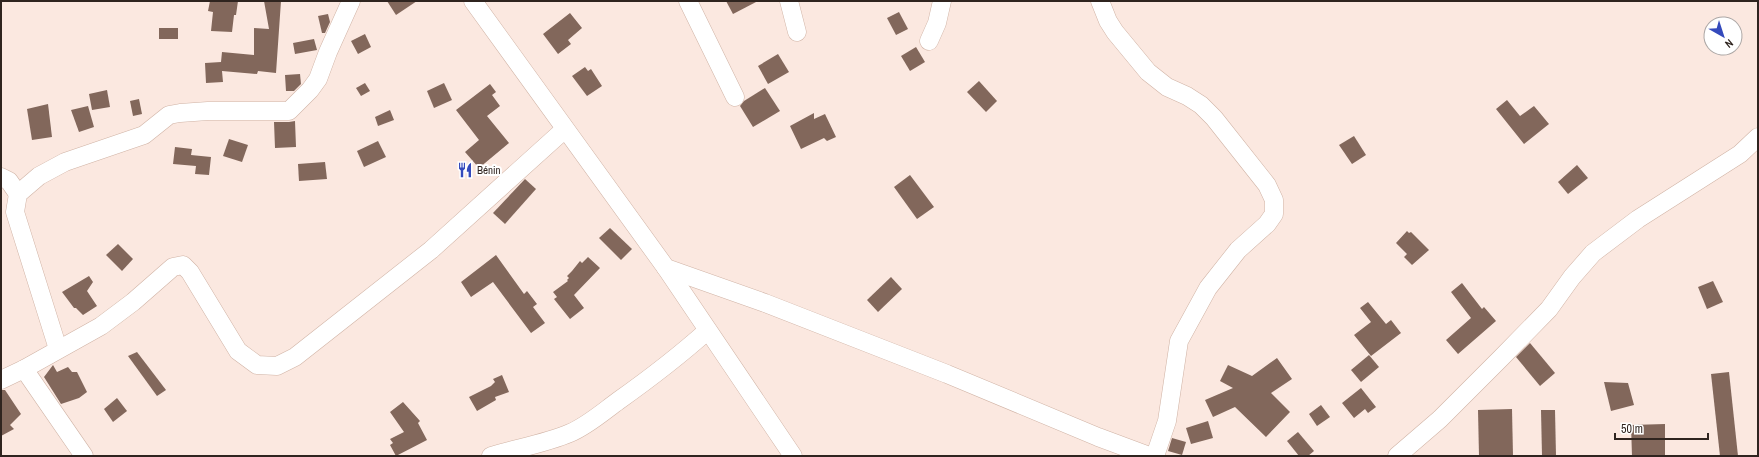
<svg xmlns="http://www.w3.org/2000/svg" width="1759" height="457" viewBox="0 0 1759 457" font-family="'Archivo Narrow',sans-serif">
  <rect width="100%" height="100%" fill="#fbe8e0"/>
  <g fill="#82675b">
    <polygon points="210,1 238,1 236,15 234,15 232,32 211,31 213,12 208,11"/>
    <polygon points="264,1 281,1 276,73 258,71 257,74 222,71 223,82 206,83 205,63 221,62 222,52 254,55 254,28 269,29"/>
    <polygon points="387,1 417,1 396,15"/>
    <polygon points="726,1 758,1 733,14"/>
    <polygon points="899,12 908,29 896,35 887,18"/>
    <polygon points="570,13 582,28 568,40 571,44 558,54 543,34"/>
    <polygon points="328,14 330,22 325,33 322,33 318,16"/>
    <rect x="159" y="28" width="19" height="11"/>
    <polygon points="365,34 371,47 358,54 351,41"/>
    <polygon points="314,39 317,50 295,54 293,43"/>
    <polygon points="916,47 925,62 910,71 901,56"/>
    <polygon points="778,54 789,72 768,84 758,66"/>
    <polygon points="585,67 588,71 591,69 602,86 587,96 572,76"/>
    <polygon points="300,74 301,84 294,91 286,91 285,75"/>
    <polygon points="979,81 997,101 986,112 967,92"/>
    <polygon points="365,83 370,91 361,96 356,88"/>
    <polygon points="444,83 452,100 434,108 427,91"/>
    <polygon points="490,84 496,92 492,95 500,106 487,116 509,143 479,168 465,152 479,140 456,110"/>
    <polygon points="765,88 780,111 753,127 740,106 744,101"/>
    <polygon points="107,90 110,107 92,110 89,94"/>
    <polygon points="139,99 142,114 133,116 130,101"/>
    <polygon points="1507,100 1520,116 1534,106 1549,124 1524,144 1496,109"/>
    <polygon points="48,104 52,137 32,140 27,109"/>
    <polygon points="88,106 94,127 79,132 71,110"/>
    <polygon points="390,110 394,120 378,126 375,117"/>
    <polygon points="814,113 814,119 825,114 836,137 827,141 824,138 801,149 790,126"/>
    <polygon points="289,122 295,121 296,147 275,148 274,122"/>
    <polygon points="1354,136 1366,155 1352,164 1339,145"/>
    <polygon points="229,139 248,145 242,162 223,156"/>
    <polygon points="378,141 386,157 364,167 357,151"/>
    <polygon points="175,147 192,149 191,155 211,157 209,175 195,174 196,166 173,164"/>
    <polygon points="325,162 327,179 299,181 298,164"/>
    <polygon points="1577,165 1588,178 1568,194 1558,182"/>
    <polygon points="910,175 934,207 917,219 894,187"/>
    <polygon points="525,179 536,189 505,224 493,213"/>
    <polygon points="610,228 632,249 621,260 599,238"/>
    <polygon points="1407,231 1409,233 1411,232 1429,250 1412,265 1404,257 1407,254 1396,243"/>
    <polygon points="118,244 133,259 122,271 106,255"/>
    <polygon points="496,255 524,294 527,291 537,304 533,307 545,323 531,333 493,282 471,297 461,282"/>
    <polygon points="588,257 600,268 574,295 584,308 570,319 554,299 557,297 553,292 568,281 567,280 569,278 567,276 572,271 580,261 582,263"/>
    <polygon points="89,276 93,282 87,291 97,306 83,315 76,308 74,308 62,292"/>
    <polygon points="891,277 902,289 878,312 867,300"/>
    <polygon points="1713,281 1723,302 1707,309 1698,287"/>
    <polygon points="1462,283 1482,309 1484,307 1496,321 1458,354 1446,340 1471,318 1451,292"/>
    <polygon points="1368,302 1386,324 1391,320 1401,333 1371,356 1354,335 1371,322 1360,308"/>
    <polygon points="1530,343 1555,373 1540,386 1516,357"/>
    <polygon points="137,352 166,390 157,396 128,356"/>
    <polygon points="1369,355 1379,367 1361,382 1351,370"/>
    <polygon points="1277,358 1292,379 1271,393 1290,412 1266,437 1235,407 1213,417 1205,400 1233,388 1220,381 1228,365 1252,376"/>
    <polygon points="53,365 57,372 68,367 72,372 77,372 87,392 79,398 61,404 44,377"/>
    <polygon points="1729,372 1738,456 1720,456 1711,374"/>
    <polygon points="502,375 509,392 495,397 496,400 477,411 469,397 491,386 495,382 493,379"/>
    <polygon points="1604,382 1628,383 1634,405 1611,411"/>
    <polygon points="1361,388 1376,407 1368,413 1365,409 1354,418 1342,403"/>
    <polygon points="1,390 5,390 21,414 10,425 14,429 1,436"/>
    <polygon points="117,398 127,411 113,422 104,409"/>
    <polygon points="403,402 420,421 418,423 427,440 396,456 390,445 393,443 390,439 404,432 390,412"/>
    <polygon points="1321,405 1330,417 1317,426 1309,414"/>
    <polygon points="1512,409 1513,456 1479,456 1478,410"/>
    <polygon points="1541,410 1555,410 1556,456 1542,456"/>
    <polygon points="1208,421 1213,438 1191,444 1186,428"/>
    <polygon points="1665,424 1665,456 1632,456 1631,425"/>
    <polygon points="1298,432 1314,451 1308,456 1299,456 1287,441"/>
    <polygon points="1172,438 1186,442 1182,455 1168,451"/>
  </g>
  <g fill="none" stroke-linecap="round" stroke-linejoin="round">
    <g stroke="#d0b3a5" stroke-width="19">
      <g id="minor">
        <polyline points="473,1 666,268 765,303 947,374 1098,437 1149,456"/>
        <polyline points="688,1 735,97"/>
        <polyline points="789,1 797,32"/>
        <polyline points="1100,1 1108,21 1115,32 1148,72 1167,87 1187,96 1201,105 1214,118 1267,185 1274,200 1274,214 1267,224 1238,250 1208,288 1179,341 1167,421 1155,456"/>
        <polyline points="929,41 937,23 942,1"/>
        <polyline points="1,177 9,181 18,194"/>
        <polyline points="666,268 793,456"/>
        <polyline points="58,349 15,212 18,194 39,176 65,162 144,135 169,115 180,113 208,111 289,111 310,90 318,79 328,52 351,1"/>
        <polyline points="24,369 84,456"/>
        <polyline points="1,380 24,369 101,326 133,302 173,267 183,265 190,272 238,351 257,365 277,366 295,357 431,250 565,129"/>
        <path d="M491,456c26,-8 53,-12 79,-23 17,-7 33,-21 48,-32 31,-22 61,-45 89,-70"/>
        <polyline points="1397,456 1440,419 1501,358 1549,309 1572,277 1593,253 1638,219 1740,154 1758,137"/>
      </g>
    </g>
    <use href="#minor" stroke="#fff" stroke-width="18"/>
  </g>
  <defs>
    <g id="restaurant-bare" transform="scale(1.2)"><path d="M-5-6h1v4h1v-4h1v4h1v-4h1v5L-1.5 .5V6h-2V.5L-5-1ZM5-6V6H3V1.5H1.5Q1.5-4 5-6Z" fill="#344abc" stroke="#fff" stroke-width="2.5" paint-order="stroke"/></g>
  </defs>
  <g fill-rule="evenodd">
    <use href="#restaurant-bare" x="465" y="170"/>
  </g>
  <g text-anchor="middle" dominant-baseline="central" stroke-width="4" stroke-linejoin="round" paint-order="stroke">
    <g font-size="11" fill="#2f241f" stroke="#fff" text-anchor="start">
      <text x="477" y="170">Bénin</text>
    </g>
  </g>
  <rect width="1759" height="457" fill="none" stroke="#2f241f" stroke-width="4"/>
  <g transform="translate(1723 36) rotate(141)"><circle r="19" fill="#ffffff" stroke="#aca7a5"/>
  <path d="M0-3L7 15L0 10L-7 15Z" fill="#344abc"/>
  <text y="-6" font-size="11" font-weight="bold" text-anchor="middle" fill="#2f241f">N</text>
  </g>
  <path d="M1615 433v6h93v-6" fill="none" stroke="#2f241f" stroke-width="2"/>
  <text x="1621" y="433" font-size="12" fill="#2f241f" stroke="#ffffff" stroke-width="3" paint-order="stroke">50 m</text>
</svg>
